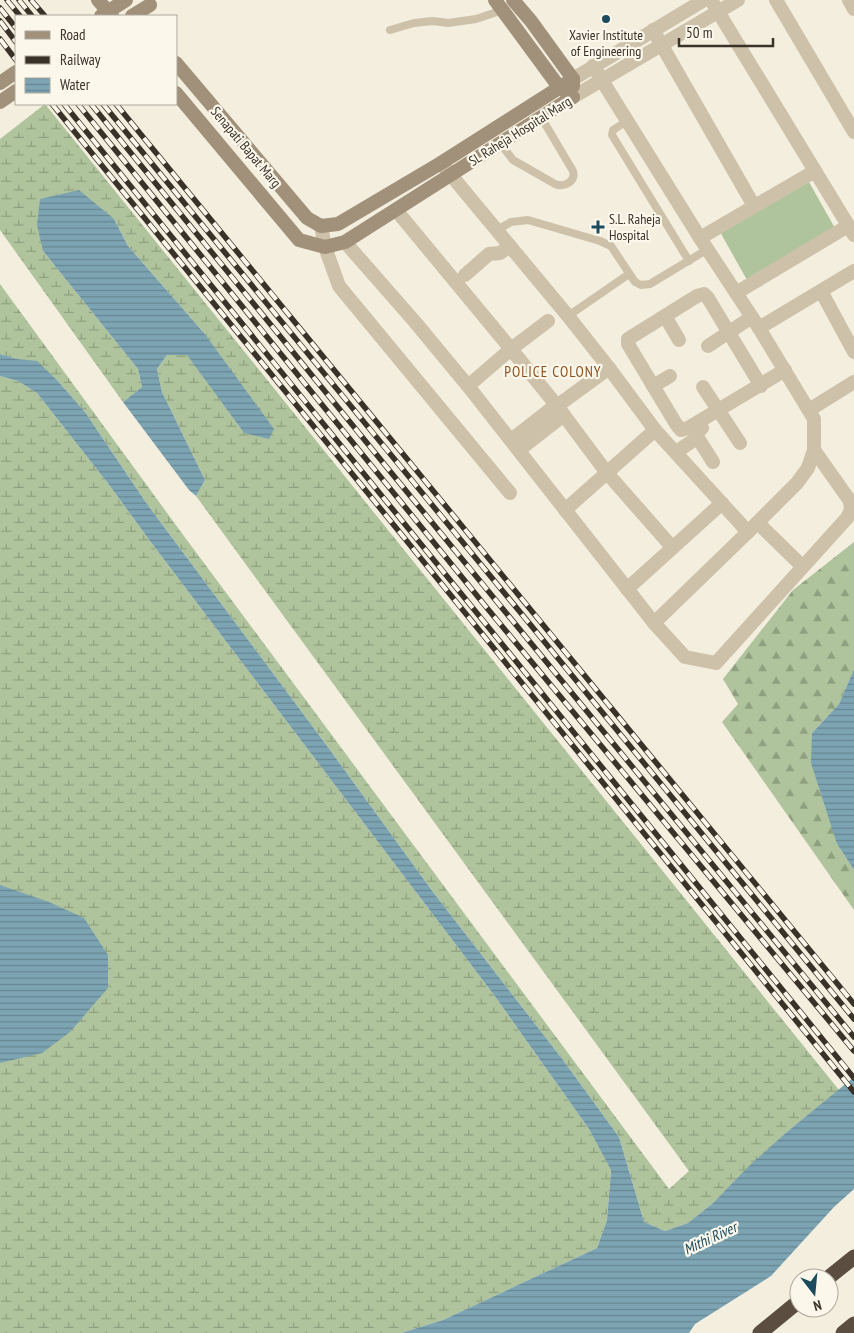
<svg xmlns="http://www.w3.org/2000/svg" width="854" height="1333" viewBox="0 0 854 1333" font-family="'PT Sans Narrow',sans-serif">
  <defs>
    <pattern id="forest-firs" width="22" height="20" patternUnits="userSpaceOnUse" patternTransform="scale(1.25)"><rect width="22" height="20" fill="#afc49d"/><path d="M5 1l3.5 6h-7zM16 11l3.5 6h-7z" fill="#8fa080"/></pattern>
    <pattern id="wetland-marsh" width="20" height="14" patternUnits="userSpaceOnUse" patternTransform="scale(1.25)"><rect width="20" height="14" fill="#afc49d"/><path d="M1 5h8M5 5V1M11 12h8M15 12V8" fill="none" stroke="#8fa080"/></pattern>
    <pattern id="water-rules" width="6" height="5" patternUnits="userSpaceOnUse" patternTransform="scale(1.25)"><rect width="6" height="5" fill="#7ca4b3"/><path d="M0 2.5h6" fill="none" stroke="#678692"/></pattern>
  </defs>
  <rect width="100%" height="100%" fill="#f4eede"/>
  <polygon fill="url(#forest-firs)" points="854,542 854,669 839,704 812,733 837,844 854,870 854,910 722,722 738,704 723,679 793,590"/>
  <g fill="url(#wetland-marsh)">
    <polygon points="45,104 839,1090 788,1131 713,1203 688,1223 665,1231 644,1222 619,1137 563,1060 433,892 330,750 147,504 85,412 57,380 37,362 17,359 0,354 0,284 181,532 669,1189 689,1171 196,496 205,480 162,392 157,369 167,355 187,354 244,433 204,333 128,246 114,219 43,251 138,369 142,387 123,402 0,230 0,139"/>
    <polygon points="0,376 18,381 37,393 110,486 150,541 494,995 589,1129 611,1169 607,1220 597,1248 443,1320 401,1333 0,1333"/>
  </g>
  <polygon fill="#afc49d" points="809,182 836,230 747,280 720,232"/>
  <g fill="url(#water-rules)">
    <polygon points="79,190 114,219 128,246 204,333 274,429 269,439 244,433 187,355 167,355 157,369 162,392 205,480 196,496 189,490 123,402 142,387 138,369 43,251 37,225 40,199"/>
    <polygon points="0,354 17,359 37,361 57,380 85,412 147,504 330,750 433,892 563,1060 619,1137 644,1222 665,1231 688,1223 713,1203 749,1166 788,1131 854,1077 854,1189 834,1207 771,1276 695,1324 689,1333 401,1333 443,1320 597,1248 607,1220 611,1170 589,1129 494,995 150,541 110,486 37,393 18,381 0,376"/>
    <polygon points="854,669 854,870 837,844 811,763 812,733 839,704"/>
    <polygon points="0,885 49,902 84,918 108,955 108,988 70,1032 42,1053 0,1063"/>
  </g>
  <g fill="none" stroke-linecap="round" stroke-linejoin="round">
    <g stroke="#cdc1a9" stroke-width="8">
      <polyline points="390,30 414,23 433,21 448,23 476,19 503,10"/>
      <polyline points="627,121 613,130 612,135 689,261"/>
      <path d="M500,143l13,17 42,24c10,4 21,-3 18,-13l-32,-54"/>
      <polyline points="497,230 511,222 528,220 600,241 611,246 635,282 641,285 650,284 708,249"/>
      <polyline points="568,316 629,274"/>
    </g>
    <g stroke="#cdc1a9" stroke-width="14">
      <polyline points="711,0 854,235"/>
      <polyline points="776,0 854,132"/>
      <polyline points="849,0 854,9"/>
      <polyline points="653,30 754,206"/>
      <polyline points="441,163 568,316 609,368 655,430 748,532 797,483 808,468 814,450 814,419 759,328 700,238 593,66"/>
      <polyline points="396,210 511,349 557,406 607,473 672,547"/>
      <polyline points="321,226 325,247 339,286 510,493"/>
      <polyline points="700,238 815,171"/>
      <polyline points="345,242 415,322 468,386 654,623 748,532"/>
      <polyline points="465,275 489,254 500,253 510,246"/>
      <polyline points="821,291 854,352"/>
      <polyline points="736,293 848,226"/>
      <polyline points="665,316 679,340"/>
      <polyline points="759,328 854,271"/>
      <polyline points="708,346 752,317"/>
      <polyline points="468,386 511,349 548,321"/>
      <polyline points="653,386 670,376"/>
      <polyline points="761,386 708,298 704,294 697,296 628,339 628,344 676,424 681,430 688,428 785,370"/>
      <polyline points="703,387 740,443"/>
      <polyline points="557,406 609,368"/>
      <polyline points="809,410 854,382"/>
      <polyline points="699,422 702,428 697,432 696,435 713,462"/>
      <polyline points="511,440 556,405"/>
      <polyline points="519,450 564,415"/>
      <polyline points="676,452 697,438"/>
      <polyline points="565,510 655,430"/>
      <polyline points="758,523 802,566"/>
      <polyline points="627,589 722,503"/>
      <polyline points="654,623 685,657 716,663 847,518 851,510 850,501 814,450"/>
    </g>
    <g stroke="#cdc1a9" stroke-width="14">
      <polyline points="573,79 704,0"/>
      <polyline points="573,97 738,0"/>
    </g>
    <g stroke="#a1917a" stroke-width="14">
      <polyline points="98,0 112,16"/>
      <polyline points="495,0 559,87 566,92"/>
      <polyline points="513,0 531,21 573,79 573,86"/>
      <polyline points="176,63 307,218 321,226 338,224 441,163 573,79"/>
      <polyline points="0,83 16,72"/>
      <polyline points="176,93 299,240 325,247 345,242 573,97"/>
      <polyline points="0,102 16,91"/>
    </g>
    <g stroke="#5b4e40" stroke-width="15">
      <polyline points="828,1278 854,1257"/>
      <polyline points="760,1333 799,1301"/>
      <polyline points="843,1333 854,1324"/>
    </g>
    <g stroke="#3a3229" stroke-width="5.5">
      <g id="rail">
        <polyline points="7,0 20,16"/>
        <polyline points="19,0 32,16"/>
        <polyline points="31,0 45,16"/>
        <polyline points="0,8 16,28"/>
        <polyline points="0,21 16,42"/>
        <polyline points="0,39 16,60"/>
        <polyline points="52,104 854,1092"/>
        <polyline points="64,104 854,1078"/>
        <polyline points="78,104 487,608 854,1051"/>
        <polyline points="91,104 398,481 854,1037"/>
        <polyline points="103,104 854,1019"/>
        <polyline points="116,104 854,1004"/>
      </g>
    </g>
    <use href="#rail" stroke="#fbf7eb" stroke-width="4" stroke-dasharray="11" stroke-linecap="butt"/>
    <g stroke="#a1917a" stroke-width="14">
      <polyline points="101,16 126,0"/>
      <polyline points="132,16 150,5"/>
    </g>
  </g>
  <g fill="#1c4b5e" stroke="#fbf7eb" stroke-width="2">
    <circle cx="606" cy="19" r="5"/>
    <path d="M595.5 219.5h5v5h5v5h-5v5h-5v-5h-5v-5h5z"/>
  </g>
  <g text-anchor="middle" dominant-baseline="central" stroke-width="4.5" stroke-linejoin="round" paint-order="stroke">
    <g font-size="14" fill="#3a3229" stroke="#fbf7eb">
      <text x="606" y="35">Xavier Institute<tspan x="606" dy="16">of Engineering</tspan></text>
      <text x="609" y="219" text-anchor="start">S.L. Raheja<tspan x="609" dy="16">Hospital</tspan></text>
    </g>
    <g font-size="14" fill="#3a3229" stroke="#fbf7eb">
      <text transform="translate(520 131) rotate(-32)">SL Raheja Hospital Marg</text>
      <text transform="translate(246 147) rotate(50)">Senapati Bapat Marg</text>
    </g>
    <g font-size="15" letter-spacing="1" fill="#8d511e" stroke="#fbf7eb">
      <text x="553" y="371">POLICE COLONY</text>
    </g>
    <g font-size="15" font-style="italic" fill="#1c4b5e" stroke="#fbf7eb">
      <text transform="translate(710 1238) rotate(-25)">Mithi River</text>
    </g>
  </g>
  <rect x="15" y="15" width="162" height="90" fill="#fbf7eb" stroke="#aea89d"/>
  <rect x="25" y="31" width="25" height="8" fill="#a1917a" stroke="#aea89d"/>
  <text x="60" y="40" font-size="15" fill="#3a3229">Road</text>
  <rect x="25" y="56" width="25" height="8" fill="#3a3229" stroke="#aea89d"/>
  <text x="60" y="65" font-size="15" fill="#3a3229">Railway</text>
  <rect x="25" y="78" width="25" height="15" fill="url(#water-rules)" stroke="#aea89d"/>
  <text x="60" y="90" font-size="15" fill="#3a3229">Water</text>
  <g transform="translate(814 1293) rotate(164)"><circle r="24" fill="#fbf7eb" stroke="#aea89d"/>
  <path d="M0-4L9 19L0 12L-9 19Z" fill="#1c4b5e"/>
  <text y="-8" font-size="14" font-weight="bold" text-anchor="middle" fill="#3a3229">N</text>
  </g>
  <path d="M679 38v8h94v-8" fill="none" stroke="#3a3229" stroke-width="2.5"/>
  <text x="686" y="38" font-size="15" fill="#3a3229" stroke="#fbf7eb" stroke-width="4" paint-order="stroke">50 m</text>
</svg>
